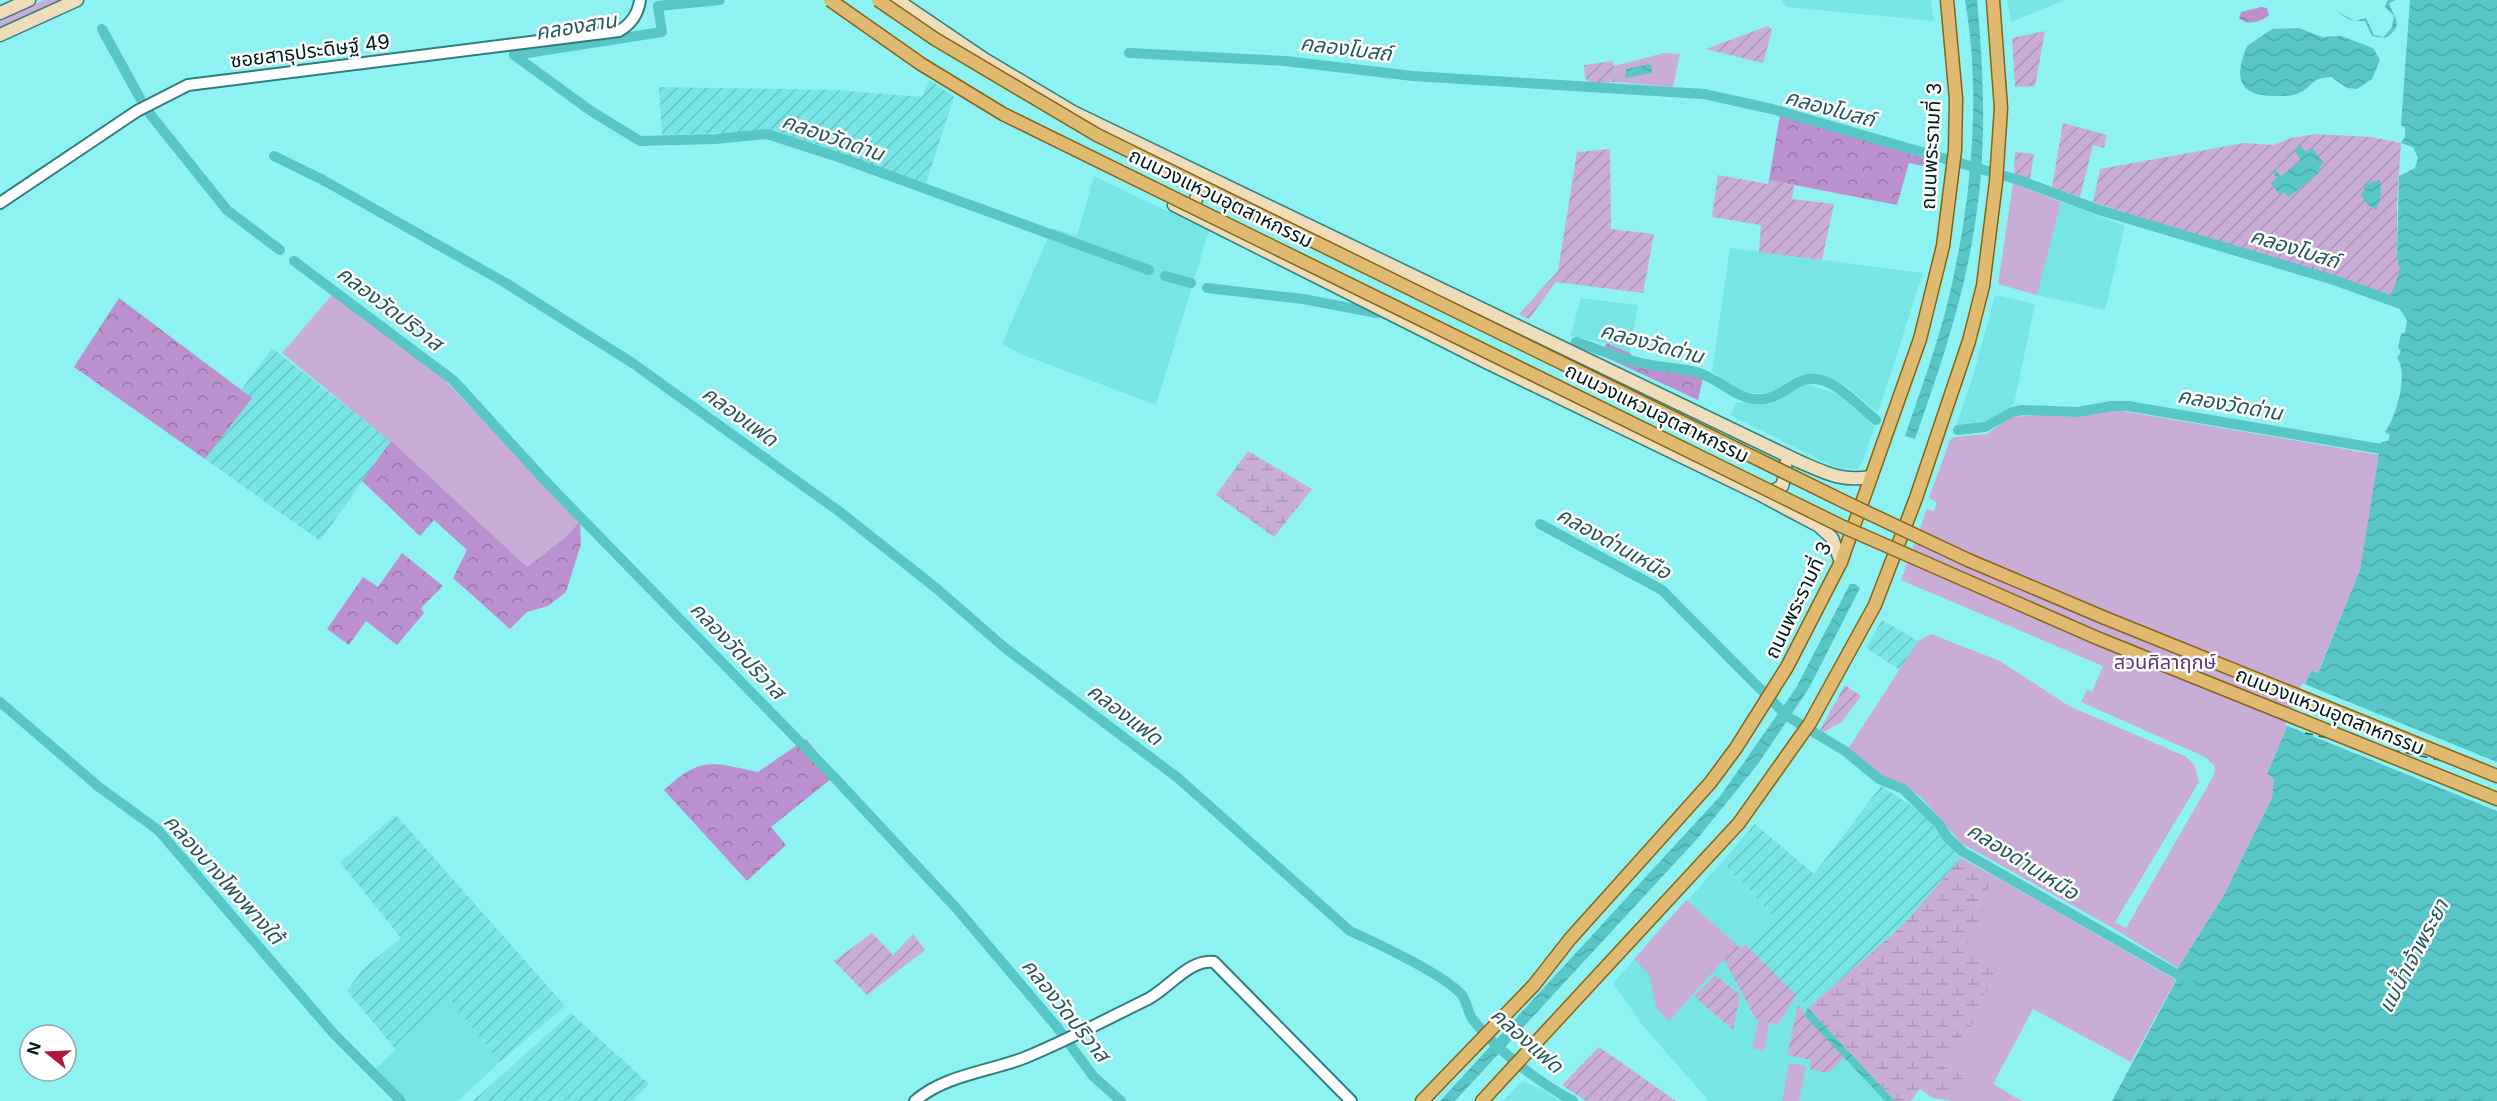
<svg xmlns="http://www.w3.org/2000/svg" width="2497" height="1101" viewBox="0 0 2497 1101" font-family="Inter,'Noto Sans Thai',sans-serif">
  <defs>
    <pattern id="industrial-furrows" width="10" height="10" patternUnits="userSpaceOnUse" patternTransform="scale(1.5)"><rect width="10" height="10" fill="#77e5e6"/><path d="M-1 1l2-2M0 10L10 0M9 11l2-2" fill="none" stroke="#65c4c5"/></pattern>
    <pattern id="forest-crowns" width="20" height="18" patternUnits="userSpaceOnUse" patternTransform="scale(1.5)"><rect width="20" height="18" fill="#bb90ce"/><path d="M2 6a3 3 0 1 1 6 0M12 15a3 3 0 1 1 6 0" fill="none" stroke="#9675a6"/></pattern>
    <pattern id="wetland-marsh" width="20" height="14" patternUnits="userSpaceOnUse" patternTransform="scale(1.5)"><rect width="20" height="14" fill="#caadd7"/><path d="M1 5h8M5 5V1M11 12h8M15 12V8" fill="none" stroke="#ac94b8"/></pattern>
    <pattern id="garden-furrows" width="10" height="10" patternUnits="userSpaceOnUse" patternTransform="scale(1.5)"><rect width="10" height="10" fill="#caadd7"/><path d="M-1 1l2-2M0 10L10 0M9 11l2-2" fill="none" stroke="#ac94b8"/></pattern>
    <pattern id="water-waves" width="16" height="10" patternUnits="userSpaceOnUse" patternTransform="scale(1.5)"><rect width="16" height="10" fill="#58c5c6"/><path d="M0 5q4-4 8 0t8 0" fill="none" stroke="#4ba9aa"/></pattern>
  </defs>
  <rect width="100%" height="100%" fill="#8ff2f2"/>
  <g fill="#77e5e6">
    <polygon points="1782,0 1931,0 1934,21 1786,7"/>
    <polygon points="2007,0 2065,0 2011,22"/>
    <polygon points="1094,176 1209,231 1156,405 1023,355 1002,344 1052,228 1077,236"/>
    <polygon points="2061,202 2125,226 2105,310 2037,295"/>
    <polygon points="1730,248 1923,273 1878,413 1845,385 1831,379 1800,375 1773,393 1752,393 1740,391 1712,371"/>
    <polygon points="1995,295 2035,304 2014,404 1983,424 1956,426 1974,373"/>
    <polygon points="1581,298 1638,305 1630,353 1606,343 1570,336"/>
    <polygon points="1804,383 1840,395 1875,427 1862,463 1857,469 1838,469 1730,415 1737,402 1766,404"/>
    <polygon points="1722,862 1773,915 1746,945 1808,1008 1804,1015 1885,1101 1709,1101 1643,1026 1613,983"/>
    <polygon points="450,1000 500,1062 458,1101 406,1101 375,1069"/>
    <polygon points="1522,1081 1541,1089 1560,1101 1503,1101"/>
  </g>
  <g fill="url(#industrial-furrows)">
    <polygon points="930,80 954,97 926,183 770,131 662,135 659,87 837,90 922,97"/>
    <polygon points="272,348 391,441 320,541 205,459 252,398 241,390"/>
    <polygon points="1882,620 1918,641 1900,670 1866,648"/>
    <polygon points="1881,786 1923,813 1961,858 1903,925 1808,1008 1746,945 1773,915 1722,862 1755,824 1814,874"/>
    <polygon points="396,815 565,1006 500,1062 450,1000 396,1050 347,991 362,970 401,938 340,862"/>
    <polygon points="571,1013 649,1084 632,1101 473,1101"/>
  </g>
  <g fill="#caadd7">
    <polygon points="44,0 60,0 0,27 0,20"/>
    <polygon points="1664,53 1680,54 1673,87 1616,82 1614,66"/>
    <polygon points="2013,183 2061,202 2037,295 1998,284"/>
    <polygon points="332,295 442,377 580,521 566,537 527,567 391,442 282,353"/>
    <polygon points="2110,409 2380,455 2360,570 2317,674 2311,671 2267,774 2274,779 2272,798 2224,895 2178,968 2113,928 1961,843 1922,798 1908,788 1882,777 1848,749 1918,641 1931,634 2000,661 2069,706 2185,756 2194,764 2199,782 2115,922 2126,928 2214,775 2215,766 2205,757 2081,702 2088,689 2092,692 2103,666 1901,580 1927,509 1934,511 1937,503 1929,498 1950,440 1954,437 1987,434 2011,417 2040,415 2074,417"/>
    <polygon points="1996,877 2176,980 2131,1062 2033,1009 1993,1084 2022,1101 1952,1101 1966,1075 1941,1065 1976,1019 1982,1000 2000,970 1968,943 1987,916 1977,906"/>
    <polygon points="1686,900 1737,945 1669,1021 1656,1008 1649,974 1634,959"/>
    <polygon points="1759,1017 1770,1020 1764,1051 1752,1048"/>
    <polygon points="1789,1063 1806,1066 1799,1101 1782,1101"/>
  </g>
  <g fill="url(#forest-crowns)">
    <path d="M2261,7l6,1 2,7c-8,7 -21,11 -30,3l2,-6z"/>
    <polygon points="1780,115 1934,161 1933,168 1909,163 1897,205 1769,180"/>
    <polygon points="119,298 252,398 205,459 74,367"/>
    <polygon points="1606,343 1630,353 1633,358 1660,363 1703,378 1698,400 1603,356"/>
    <polygon points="391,441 527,567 566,537 580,521 581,544 566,592 548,606 527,612 510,629 453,578 467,550 434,520 420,536 362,481"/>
    <polygon points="402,553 443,586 421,608 424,613 397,645 366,621 349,645 327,629 363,577 378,587"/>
    <path d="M806,739l30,36 -65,52 15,18 -39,36 -83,-91c37,-34 47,-28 94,-18z"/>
  </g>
  <g fill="url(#wetland-marsh)">
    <polygon points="1248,451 1312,489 1274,537 1216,495"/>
    <polygon points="1961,858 1996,877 1977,906 1988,915 1968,943 2000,970 1982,1000 1976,1019 1941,1065 1966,1075 1952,1101 1933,1098 1920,1089 1910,1101 1895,1101 1808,1008 1903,925"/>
  </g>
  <g fill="url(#garden-furrows)">
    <polygon points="1768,26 1772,30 1763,63 1706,49"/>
    <polygon points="2045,31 2035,86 2015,87 2012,38"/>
    <polygon points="1613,61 1616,82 1589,84 1585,77 1584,65"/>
    <polygon points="2063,123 2107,135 2104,148 2093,145 2080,197 2052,187"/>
    <path d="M2316,134l55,3 30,6 -4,59v55l3,13 -1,8 -8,18c-98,-36 -199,-60 -298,-94l7,-33 144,-26 30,2 16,-7z"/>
    <polygon points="1610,149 1611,229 1654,234 1643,293 1556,282 1529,319 1519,314 1558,271 1577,152"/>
    <polygon points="2015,152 2034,154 2030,179 2014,173"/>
    <polygon points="1718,175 1768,184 1769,180 1794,185 1792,199 1834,204 1822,260 1759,252 1761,225 1712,217"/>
    <polygon points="1845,685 1861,696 1842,722 1824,732 1820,730"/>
    <polygon points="872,933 893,955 913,934 925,950 867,995 834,961"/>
    <polygon points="1737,945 1741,948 1746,945 1796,995 1778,1025 1755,1018 1724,959"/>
    <polygon points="1715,975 1740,995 1733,1030 1694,996"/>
    <polygon points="1798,1005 1844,1057 1829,1073 1810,1069 1811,1060 1787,1055"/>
    <polygon points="1599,1047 1676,1101 1586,1101 1562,1085"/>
  </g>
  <g fill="url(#water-waves)">
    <path d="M1965,0h12c7,74 10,150 -2,224 -11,74 -35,144 -60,215l-10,-3c15,-45 32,-90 43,-135 23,-96 34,-203 17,-301z"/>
    <path d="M2388,0h8l-7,3c3,12 18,23 -4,35l-13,-2 -7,-15c-15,0 -16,-1 -29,-10l19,10 11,-3 8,17 10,2 8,-10 2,-11 -9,-9z"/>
    <path d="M2410,0h87v1101h-385l64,-120 2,-13 46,-73 48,-97 2,-19 -7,-5 44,-103 7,2 42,-103 21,-128 7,-1 2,-6 -5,-3c11,-15 24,-58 12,-74l4,-6 -3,-5 3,-13 4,-2 2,-12 -16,-24 9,-26 -3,-13 2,-81 16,-8 3,-10 -5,-11 -12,-4 4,-6v-9l-4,-3z"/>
    <path d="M2299,28l23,9 19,-1 32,12 7,12 -8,19 -15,10 -10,-1 -16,-11c-23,2 -16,9 -32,16 -8,4 -20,3 -29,3 -35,-2 -34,-22 -23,-50l25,-17z"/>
    <polygon points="1649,64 1651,65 1652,73 1625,78 1626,69"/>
    <polygon points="2300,145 2306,152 2312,148 2324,163 2319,167 2321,171 2289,197 2284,192 2280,195 2271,183 2277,178 2272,171 2274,169 2281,176 2301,160 2294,150"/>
    <polygon points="2380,180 2381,196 2376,210 2367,204 2361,195 2367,183"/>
    <polygon points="1850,584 1855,584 1860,588 1809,688 1758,764 1697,839 1455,1101 1440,1101 1721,795 1796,688"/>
    <polygon points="1808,1008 1895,1101 1885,1101 1804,1015"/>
  </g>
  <g fill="#8ff2f2">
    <polygon points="1878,498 1895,505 1879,550 1863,541"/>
    <polygon points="2302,683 2497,762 2497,811 2285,725"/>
  </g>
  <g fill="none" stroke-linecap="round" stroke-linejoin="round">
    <g stroke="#58c5c6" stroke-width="10">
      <polyline points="102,29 140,98"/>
      <polyline points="1129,53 1285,61 1413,76 1704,94 1772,109 2019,180 2099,210 2334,280 2409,307"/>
      <polyline points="514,55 591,111 640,141 715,139 767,134 841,158 1149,270"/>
      <polyline points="514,55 662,32 658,6 720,0"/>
      <polyline points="150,114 227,210 280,250"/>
      <polyline points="274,156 323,180 504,282 634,364"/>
      <polyline points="294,261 453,380 551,487 832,775 957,909 1057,1027 1093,1076 1121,1101"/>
      <polyline points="1165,276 1191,283"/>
      <polyline points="1207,288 1303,299 1377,313"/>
      <path d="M1576,342c19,6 38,14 57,19 20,6 42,6 63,11 21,5 36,24 57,27 19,2 27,-6 42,-15 31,-19 59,19 81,36"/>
      <path d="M638,367l202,145 96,76 69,60 173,130 172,153c25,11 95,44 112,64 5,7 6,18 11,25 25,31 65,62 100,81"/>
      <polyline points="1958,430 1985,427 2012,412 2022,410 2078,412 2111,406 2128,406 2393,451"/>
      <polyline points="1540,524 1662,590 1787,716 1845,751 1879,779 1903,789 1939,824 1948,838 1963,852 2189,981"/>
      <polyline points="0,702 99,787 158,830 334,1034 401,1101"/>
    </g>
    <g stroke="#275757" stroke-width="1.5" stroke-dasharray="8 6" stroke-linecap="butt">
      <polyline points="2305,733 2328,738"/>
      <polyline points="2392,750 2440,760"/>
    </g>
    <g stroke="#307e7f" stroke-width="14">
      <g id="tertiary">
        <path d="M0,203l137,-92 51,-26 431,-54c12,-7 19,-16 21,-31"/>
        <path d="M915,1101c30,-26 72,-29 109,-43 42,-17 83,-39 124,-59 20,-10 42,-41 66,-37l137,139"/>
      </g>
    </g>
    <g stroke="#307e7f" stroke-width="15">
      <g id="secondary">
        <path d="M897,0l87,59 89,53 725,349c28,12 43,21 73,16"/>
        <polyline points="0,13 29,0"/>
        <polyline points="0,35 77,0"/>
        <polyline points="1174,205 1484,361 1757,493 1819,526 1832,538 1841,562"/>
        <path d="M1200,216l-6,-7c1,-11 6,-22 16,-28"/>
        <polyline points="1763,492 1772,492 1782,486 1786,472 1785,465"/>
      </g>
    </g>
    <g stroke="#846416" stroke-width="15">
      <g id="primary">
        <polyline points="2105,618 2497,776"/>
        <polyline points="2097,638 2497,799"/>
        <polyline points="1422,1101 1534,985 1570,939 1710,783 1736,748 1787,667 1841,562 1920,339 1943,246 1955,150 1956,99 1947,0"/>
        <polyline points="1482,1101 1739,823 1810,723 1875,605 1916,498 1969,341 1983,286 1996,182 2001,108 1993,0"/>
      </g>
    </g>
    <use href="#tertiary" stroke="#fff" stroke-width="10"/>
    <use href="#secondary" stroke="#efdcb8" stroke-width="12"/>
    <use href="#primary" stroke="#e0ba71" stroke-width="12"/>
    <g stroke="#846416" stroke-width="15" stroke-linecap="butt">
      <g id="primary-bridge">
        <polyline points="830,0 921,64 1003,114 1839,525 2097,638"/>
        <polyline points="878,0 935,39 1097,135 1847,503 1968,560 2105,618"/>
      </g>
    </g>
    <use href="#primary-bridge" stroke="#e0ba71" stroke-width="12"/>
  </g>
  <g text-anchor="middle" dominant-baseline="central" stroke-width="5" stroke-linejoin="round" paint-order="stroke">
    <g font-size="20" fill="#001b1b" stroke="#fff">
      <text transform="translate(310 51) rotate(-7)">ซอยสาธุประดิษฐ์ 49</text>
      <text transform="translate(1931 146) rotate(-87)">ถนนพระรามที่ 3</text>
      <text transform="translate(1221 198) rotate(26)">ถนนวงแหวนอุตสาหกรรม</text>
      <text transform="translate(1657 413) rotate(26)">ถนนวงแหวนอุตสาหกรรม</text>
      <text transform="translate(1798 600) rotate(-64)">ถนนพระรามที่ 3</text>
      <text transform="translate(2330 711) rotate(22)">ถนนวงแหวนอุตสาหกรรม</text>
    </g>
    <g font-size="20" fill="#66317b" stroke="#fff">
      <text x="2165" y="662">สวนศิลาฤกษ์</text>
    </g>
    <g font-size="21" font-style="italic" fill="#275757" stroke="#fff">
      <text transform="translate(576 26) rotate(-9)">คลองสาน</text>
      <text transform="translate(1346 48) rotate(7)">คลองโบสถ์</text>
      <text transform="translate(1830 108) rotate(15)">คลองโบสถ์</text>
      <text transform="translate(833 137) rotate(19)">คลองวัดด่าน</text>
      <text transform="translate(2295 248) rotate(17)">คลองโบสถ์</text>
      <text transform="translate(390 308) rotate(37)">คลองวัดปริวาส</text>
      <text transform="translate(1652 343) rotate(15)">คลองวัดด่าน</text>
      <text transform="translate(2230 404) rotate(10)">คลองวัดด่าน</text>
      <text transform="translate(740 416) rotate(36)">คลองแฟด</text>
      <text transform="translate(1614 543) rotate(29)">คลองด่านเหนือ</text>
      <text transform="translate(738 650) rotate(46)">คลองวัดปริวาส</text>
      <text transform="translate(1125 714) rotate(37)">คลองแฟด</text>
      <text transform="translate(2023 861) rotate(32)">คลองด่านเหนือ</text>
      <text transform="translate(224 879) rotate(48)">คลองบางโพงพางใต้</text>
      <text transform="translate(2413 956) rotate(-62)">แม่น้ำเจ้าพระยา</text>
      <text transform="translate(1066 1010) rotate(51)">คลองวัดปริวาส</text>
      <text transform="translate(1527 1040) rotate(41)">คลองแฟด</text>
    </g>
  </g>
  <g transform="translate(48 1053) rotate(288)"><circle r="28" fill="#ffffff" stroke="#99a4a4" stroke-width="1.5"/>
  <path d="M0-4.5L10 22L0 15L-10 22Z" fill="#ad183b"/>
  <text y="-9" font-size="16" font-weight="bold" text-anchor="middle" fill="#001b1b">N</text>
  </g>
</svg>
